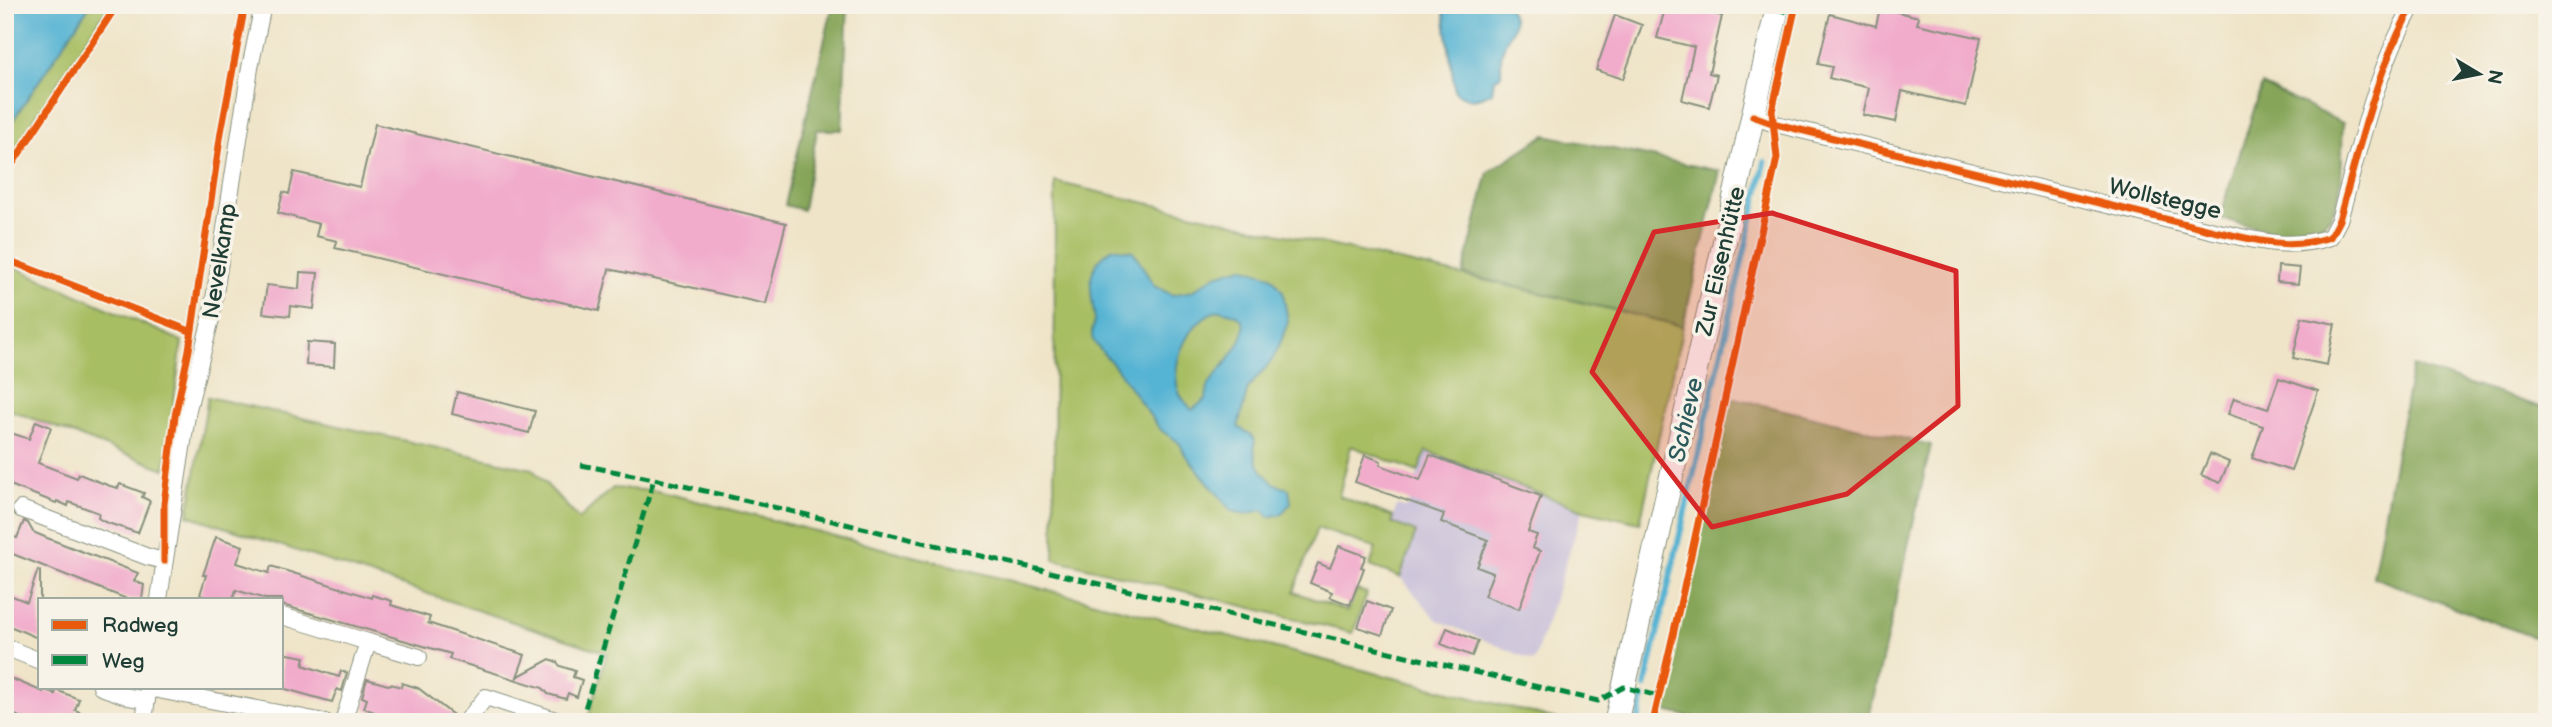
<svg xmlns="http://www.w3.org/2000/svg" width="2552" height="727" viewBox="0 0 2552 727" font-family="'Balsamiq Sans',sans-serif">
  <rect width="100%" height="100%" fill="#f7f3e8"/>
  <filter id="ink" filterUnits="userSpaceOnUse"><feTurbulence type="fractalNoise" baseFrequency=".0143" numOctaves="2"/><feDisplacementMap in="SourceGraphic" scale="14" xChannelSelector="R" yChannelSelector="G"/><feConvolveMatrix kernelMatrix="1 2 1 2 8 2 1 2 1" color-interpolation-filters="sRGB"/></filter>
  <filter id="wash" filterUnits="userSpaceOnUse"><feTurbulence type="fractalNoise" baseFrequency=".00686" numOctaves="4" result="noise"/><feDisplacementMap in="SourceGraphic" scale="28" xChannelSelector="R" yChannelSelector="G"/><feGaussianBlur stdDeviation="1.57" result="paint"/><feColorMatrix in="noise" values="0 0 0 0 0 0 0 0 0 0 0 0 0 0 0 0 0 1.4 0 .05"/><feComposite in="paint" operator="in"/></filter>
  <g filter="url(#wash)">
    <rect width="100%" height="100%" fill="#efe4c8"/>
    <polygon fill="#c8bfd8" points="1426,450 1583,510 1534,661 1437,620 1400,577 1415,532 1391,523 1397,505 1407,508"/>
    <g fill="#a8be63" stroke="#647e4c" stroke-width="2">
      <polygon points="90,5 109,5 5,164 5,132"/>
      <polygon points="1055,182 1683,326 1640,523 1583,510 1426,451 1418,472 1351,446 1339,496 1393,517 1392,523 1416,532 1400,577 1370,566 1376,548 1317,528 1294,592 1347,611 1356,590 1367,593 1353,633 1054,559"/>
      <polygon points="5,263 182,341 165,469 5,408"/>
      <polygon points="208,397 532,469 579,519 613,488 657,491 1568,722 587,722 607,653 188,515"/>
    </g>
    <g fill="#86a559" stroke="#527146" stroke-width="2">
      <polygon points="833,5 848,5 842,130 817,130 803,210 785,205"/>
      <path d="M2262,85l81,38c-2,25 1,66 -9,87 -19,41 -83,16 -115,8z"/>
      <polygon points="1545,135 1720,171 1683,326 1463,274 1488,172"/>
      <polygon points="2412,366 2547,409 2547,628 2541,640 2373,577"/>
      <polygon points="1729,397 1931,445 1868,722 1711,722 1661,710"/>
    </g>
    <g fill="#55b3d3" stroke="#3a7884" stroke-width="2" fill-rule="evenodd">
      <polygon points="5,5 90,5 5,132"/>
      <path d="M1443,5h64c15,23 1,25 -5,47 -2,7 0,15 -1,23l-7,5 -2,12c-15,8 -22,10 -37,0z"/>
      <path d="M1113,248l20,3 21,35 18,9 20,-4 24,-16 26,-8 29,9 12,16 5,30 -6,17 -9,20 -25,29 -10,39 12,7 5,7c-4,22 13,44 34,48l2,14 -10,11 -12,3 -6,-7 -17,4 -14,-3 -48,-58c-4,-15 -13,-14 -23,-23 -16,-20 -29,-41 -44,-61 -8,-11 -18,-18 -24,-29 -4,-10 3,-17 1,-26 -4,-29 -9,-48 19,-66zM1220,310c5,2 12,2 16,5 25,14 -17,54 -26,68 -3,5 -3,10 -4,16l-14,11c-4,-5 -11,-12 -13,-18 -11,-29 12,-76 41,-82z"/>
    </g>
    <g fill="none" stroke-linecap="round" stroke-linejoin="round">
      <g stroke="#55b3d3" stroke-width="6">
        <polyline points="1645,687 1765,162"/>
        <polyline points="1638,722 1643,698"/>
      </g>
    </g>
    <g id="blocks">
      <g fill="#f1abcb">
        <polygon points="1666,5 1679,5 1722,16 1709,73 1717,75 1709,107 1682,100 1694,47 1657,38"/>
        <polygon points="1880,8 1919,17 1917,24 1981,38 1966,106 1902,91 1896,122 1863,115 1869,88 1829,78 1832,67 1818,64 1830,14 1876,26"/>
        <polygon points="1615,15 1642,25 1623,79 1596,70"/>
        <polygon points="375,124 786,223 766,304 609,269 599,311 335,248 337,241 316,236 319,224 278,213 283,192 289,194 294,172 360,187"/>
        <polygon points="2278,266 2300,268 2298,284 2277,282"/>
        <polygon points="300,272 318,273 314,309 291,306 290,316 263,313 267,285 299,289"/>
        <polygon points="2302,317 2335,324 2327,365 2293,358"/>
        <polygon points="307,342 335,344 334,367 306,365"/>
        <polygon points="2279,378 2318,391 2291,471 2252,458 2263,426 2228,414 2234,398 2268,409"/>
        <polygon points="457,392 535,411 529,433 452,414"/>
        <polygon points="36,421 51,427 38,463 77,478 79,474 110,486 118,488 120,484 144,493 142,497 150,501 138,533 105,522 98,518 99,513 69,502 68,506 57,501 56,503 5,483 5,431 29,439"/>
        <polygon points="2210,454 2229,462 2220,483 2201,475"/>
        <polygon points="1365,455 1381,461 1380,465 1420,480 1430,455 1541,496 1528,532 1537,535 1532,548 1540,551 1519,609 1484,596 1493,573 1477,567 1488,540 1441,522 1444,514 1355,482"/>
        <polygon points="24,521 28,523 33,532 47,538 138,573 134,581 144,585 142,599 127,599 5,551 5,534 17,538"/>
        <polygon points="216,537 243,546 237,563 269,573 271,566 372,598 372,595 392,601 391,605 430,617 428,623 525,655 517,677 550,659 557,662 560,666 575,671 573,677 582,680 577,697 568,693 566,699 548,694 543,688 449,659 451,654 282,605 282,599 265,599 236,590 233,599 211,599 200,595 206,575 203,575"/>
        <polygon points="1339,546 1366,556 1361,567 1364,568 1350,605 1330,597 1332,592 1310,583 1318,563 1330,568"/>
        <polygon points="38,570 40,571 40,639 5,624 5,593 27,602"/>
        <polygon points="1367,601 1391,610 1382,635 1358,627"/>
        <polygon points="1447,628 1478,641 1472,656 1441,644"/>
        <polygon points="282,653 305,657 303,665 339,677 341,671 347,673 342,691 337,689 332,702 282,688"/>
        <polygon points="5,676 43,692 44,689 55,694 56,690 79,699 75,710 103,722 32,722 5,711"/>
        <polygon points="367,679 388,685 391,684 401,687 402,683 418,688 457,718 456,722 398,722 364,708 367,699 362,697"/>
      </g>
    </g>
  </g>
  <g filter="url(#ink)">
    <use href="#blocks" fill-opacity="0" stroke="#87907e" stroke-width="2"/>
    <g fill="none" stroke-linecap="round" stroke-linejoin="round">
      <g stroke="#87907e" stroke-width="18">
        <g id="street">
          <path d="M1753,116l19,7 442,108c43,9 73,20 116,6l9,-17c21,-73 36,-148 74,-215"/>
          <polyline points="21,509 148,557 164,561"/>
          <polyline points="159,599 188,409 211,319 250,68 263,5"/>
          <polyline points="282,616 368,642"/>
          <polyline points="5,647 40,661"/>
          <polyline points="101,687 129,697 147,700"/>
          <polyline points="148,688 325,722"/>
          <polyline points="144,722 148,689"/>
          <polyline points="343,722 368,642 419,657"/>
          <polyline points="466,722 486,697 562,722"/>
        </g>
      </g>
      <g stroke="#87907e" stroke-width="25">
        <polyline id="secondary" points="1616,722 1778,5"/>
      </g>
      <use href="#street" stroke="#fff" stroke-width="16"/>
      <use href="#secondary" stroke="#fff" stroke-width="23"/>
      <g stroke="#00873e" stroke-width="5" stroke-dasharray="10 5" stroke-linecap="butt">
        <polyline points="1777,9 1794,14"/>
        <polyline points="581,465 654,479 1598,701 1624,687 1659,696"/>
        <polyline points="581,722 654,479"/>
      </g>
      <g stroke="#f7f3e8" stroke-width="11">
        <g id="cycleway">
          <path d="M1753,116l19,7 442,108c43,9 73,20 116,6l9,-17c21,-73 36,-148 74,-215"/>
          <polyline points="5,175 117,5"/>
          <polyline points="5,259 190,331"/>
          <polyline points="164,561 164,504 175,416 189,350 221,132 245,5"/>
          <polyline points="1653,722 1687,574 1777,158 1772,111 1796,5"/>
        </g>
      </g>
      <use href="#cycleway" stroke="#e8590c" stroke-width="7"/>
    </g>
  </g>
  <path fill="#d62828" fill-opacity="0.2" stroke="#d62828" stroke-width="5" stroke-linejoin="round" d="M1772,213l184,58 2,135 -111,88 -135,33 -120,-155 62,-140z"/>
  <g text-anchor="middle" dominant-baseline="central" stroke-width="7" stroke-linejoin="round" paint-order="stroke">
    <g font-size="23" fill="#1f3d34" stroke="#f7f3e8">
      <text transform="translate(2165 199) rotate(13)">Wollstegge</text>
      <text transform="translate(220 261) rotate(-81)">Nevelkamp</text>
      <text transform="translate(1721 261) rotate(-77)">Zur Eisenhütte</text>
    </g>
    <g font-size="24" font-style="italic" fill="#2c5a5c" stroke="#f7f3e8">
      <text transform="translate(1686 420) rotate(-77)">Schieve</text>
    </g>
  </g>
  <rect width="2552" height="727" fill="none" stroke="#f7f3e8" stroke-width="28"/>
  <rect x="38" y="598" width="245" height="91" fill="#f7f3e8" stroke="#a1aaa0" stroke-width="2"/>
  <rect x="52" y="620" width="35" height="10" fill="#e8590c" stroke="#a1aaa0" stroke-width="2"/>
  <text x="102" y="632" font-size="21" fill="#1f3d34">Radweg</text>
  <rect x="52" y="655" width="35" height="10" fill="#00873e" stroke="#a1aaa0" stroke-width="2"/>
  <text x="102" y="668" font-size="21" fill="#1f3d34">Weg</text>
  <g transform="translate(2479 74) rotate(100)" stroke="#f7f3e8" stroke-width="5" paint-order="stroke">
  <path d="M0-5L12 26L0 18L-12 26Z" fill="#1f3d34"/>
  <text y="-10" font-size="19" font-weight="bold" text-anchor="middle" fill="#1f3d34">N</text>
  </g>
</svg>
